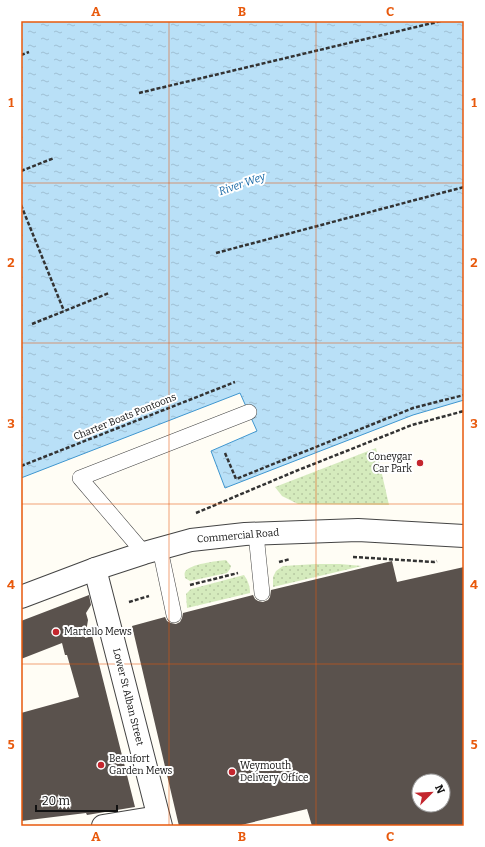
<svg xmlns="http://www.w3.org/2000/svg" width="485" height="847" viewBox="0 0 485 847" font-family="Bitter,serif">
  <defs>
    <pattern id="grass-dots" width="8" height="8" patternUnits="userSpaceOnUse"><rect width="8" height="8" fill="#d5ebbd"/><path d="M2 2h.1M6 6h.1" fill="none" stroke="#b6c8a1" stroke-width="1.8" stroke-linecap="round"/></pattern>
    <pattern id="water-ripples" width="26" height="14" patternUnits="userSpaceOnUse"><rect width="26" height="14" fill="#b9e0f7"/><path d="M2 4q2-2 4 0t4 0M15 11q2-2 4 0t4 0" fill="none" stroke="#9ebfd3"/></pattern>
  </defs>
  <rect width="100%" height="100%" fill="#fffdf5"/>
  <g fill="url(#grass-dots)">
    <polygon points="376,448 389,505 298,504 282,496 275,487"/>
    <path d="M226,560l5,6 -1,3 -3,4 -37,8 -5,-3c0,-2 -1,-4 0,-6 4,-8 32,-11 41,-12z"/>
    <polygon points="316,564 340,564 362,566 273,587 273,577 276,571 283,566"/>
    <path d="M244,575c4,6 6,11 6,18l-63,15 -1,-14 5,-5z"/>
  </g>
  <polygon fill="url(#water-ripples)" stroke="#3f96cf" points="21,21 464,21 464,400 413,415 225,488 211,451 257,431 240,393 21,478"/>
  <g fill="#5a524d" fill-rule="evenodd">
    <path d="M392,561l5,21 67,-15v259h-152l-5,-17 -70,17h-58l-47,-200 33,-9 2,4 4,2 5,1 4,-2 2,-4 1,-5 70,-18 2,4 3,2 5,1 5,-2 2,-3 1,-7zM419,781h24v24h-24z"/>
    <polygon points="89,595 91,605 86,613 88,620 85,638 92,636 135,807 87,815 86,813 21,821 21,713 79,697 67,655 65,655 62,643 21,659 21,621"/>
  </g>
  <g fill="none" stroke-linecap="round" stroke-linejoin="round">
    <g stroke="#444" stroke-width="16">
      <g id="service">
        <polyline points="256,534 262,593"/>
        <polyline points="160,549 174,615"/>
        <polyline points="144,553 80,478 249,412"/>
      </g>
    </g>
    <g stroke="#444" stroke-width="24">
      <g id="minor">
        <polyline points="95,569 161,826"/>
        <polyline points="21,597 95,569 144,553 191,540 245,534 358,530 464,536"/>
        <polyline points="103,826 158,817"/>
      </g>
    </g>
    <g stroke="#333" stroke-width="2.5" stroke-dasharray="4 2" stroke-linecap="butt">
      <polyline points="21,55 29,52"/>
      <polyline points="139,93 441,21"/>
      <polyline points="21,171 54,158"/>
      <polyline points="21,205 64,311"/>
      <polyline points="216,253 464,187"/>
      <polyline points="32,324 109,293"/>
      <polyline points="225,453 236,479 413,408 464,395"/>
      <polyline points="21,466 235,382"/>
      <polyline points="196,513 296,471 412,425 464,411"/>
      <polyline points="353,557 434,562 437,561"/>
      <polyline points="279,562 290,559"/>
      <polyline points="190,585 238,573"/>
      <polyline points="129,602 149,596"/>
    </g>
    <use href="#service" stroke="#fff" stroke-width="15"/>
    <use href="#minor" stroke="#fff" stroke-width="22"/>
  </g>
  <path fill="none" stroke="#e8590c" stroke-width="1" stroke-opacity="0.55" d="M169,21v805M316,21v805M21,183h443M21,343h443M21,504h443M21,664h443"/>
  <g fill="#c4262e" stroke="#fff" stroke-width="1.5">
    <circle cx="420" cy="463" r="4"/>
    <circle cx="56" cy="632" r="4"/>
    <circle cx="101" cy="765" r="4"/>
    <circle cx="232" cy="772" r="4"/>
  </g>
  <g text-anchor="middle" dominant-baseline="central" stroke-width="4" stroke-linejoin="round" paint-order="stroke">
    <g font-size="10" fill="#111" stroke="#fff">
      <text transform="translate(125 417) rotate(-22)">Charter Boats Pontoons</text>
      <text transform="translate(238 536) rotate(-5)">Commercial Road</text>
      <text transform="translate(128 697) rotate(76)">Lower St Alban Street</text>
    </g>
    <g font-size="10" fill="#111" stroke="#fff" text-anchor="start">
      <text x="412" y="457" text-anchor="end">Coneygar<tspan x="412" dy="12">Car Park</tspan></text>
      <text x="64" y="632">Martello Mews</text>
      <text x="109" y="759">Beaufort<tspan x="109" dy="12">Garden Mews</tspan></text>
      <text x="240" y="766">Weymouth<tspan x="240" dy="12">Delivery Office</tspan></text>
    </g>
    <g font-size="11" font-style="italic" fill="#1768a6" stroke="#fff">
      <text transform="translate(242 184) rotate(-19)">River Wey</text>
    </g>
  </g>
  <rect width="485" height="847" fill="none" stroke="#ffffff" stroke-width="44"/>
  <g transform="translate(431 793) rotate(66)"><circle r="19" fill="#ffffff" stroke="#a0a0a0"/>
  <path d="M0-3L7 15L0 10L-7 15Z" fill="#c4262e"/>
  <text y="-6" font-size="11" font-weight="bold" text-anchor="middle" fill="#111111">N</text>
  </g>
  <path d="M36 805v6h81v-6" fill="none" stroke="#111111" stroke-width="2"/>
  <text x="42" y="805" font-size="12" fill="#111111" stroke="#ffffff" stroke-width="3" paint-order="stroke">20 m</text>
  <rect x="22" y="22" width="441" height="803" fill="none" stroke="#e8590c" stroke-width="1.5"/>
  <g font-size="13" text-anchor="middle" font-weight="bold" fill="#e8590c">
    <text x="96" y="16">A</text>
    <text x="242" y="16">B</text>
    <text x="390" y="16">C</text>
    <text x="11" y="107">1</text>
    <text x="474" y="107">1</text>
    <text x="11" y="267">2</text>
    <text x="474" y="267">2</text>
    <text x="11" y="428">3</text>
    <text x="474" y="428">3</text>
    <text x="11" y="589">4</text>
    <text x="474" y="589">4</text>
    <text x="11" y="749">5</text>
    <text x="474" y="749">5</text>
    <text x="96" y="841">A</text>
    <text x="242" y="841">B</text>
    <text x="390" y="841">C</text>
  </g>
</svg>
